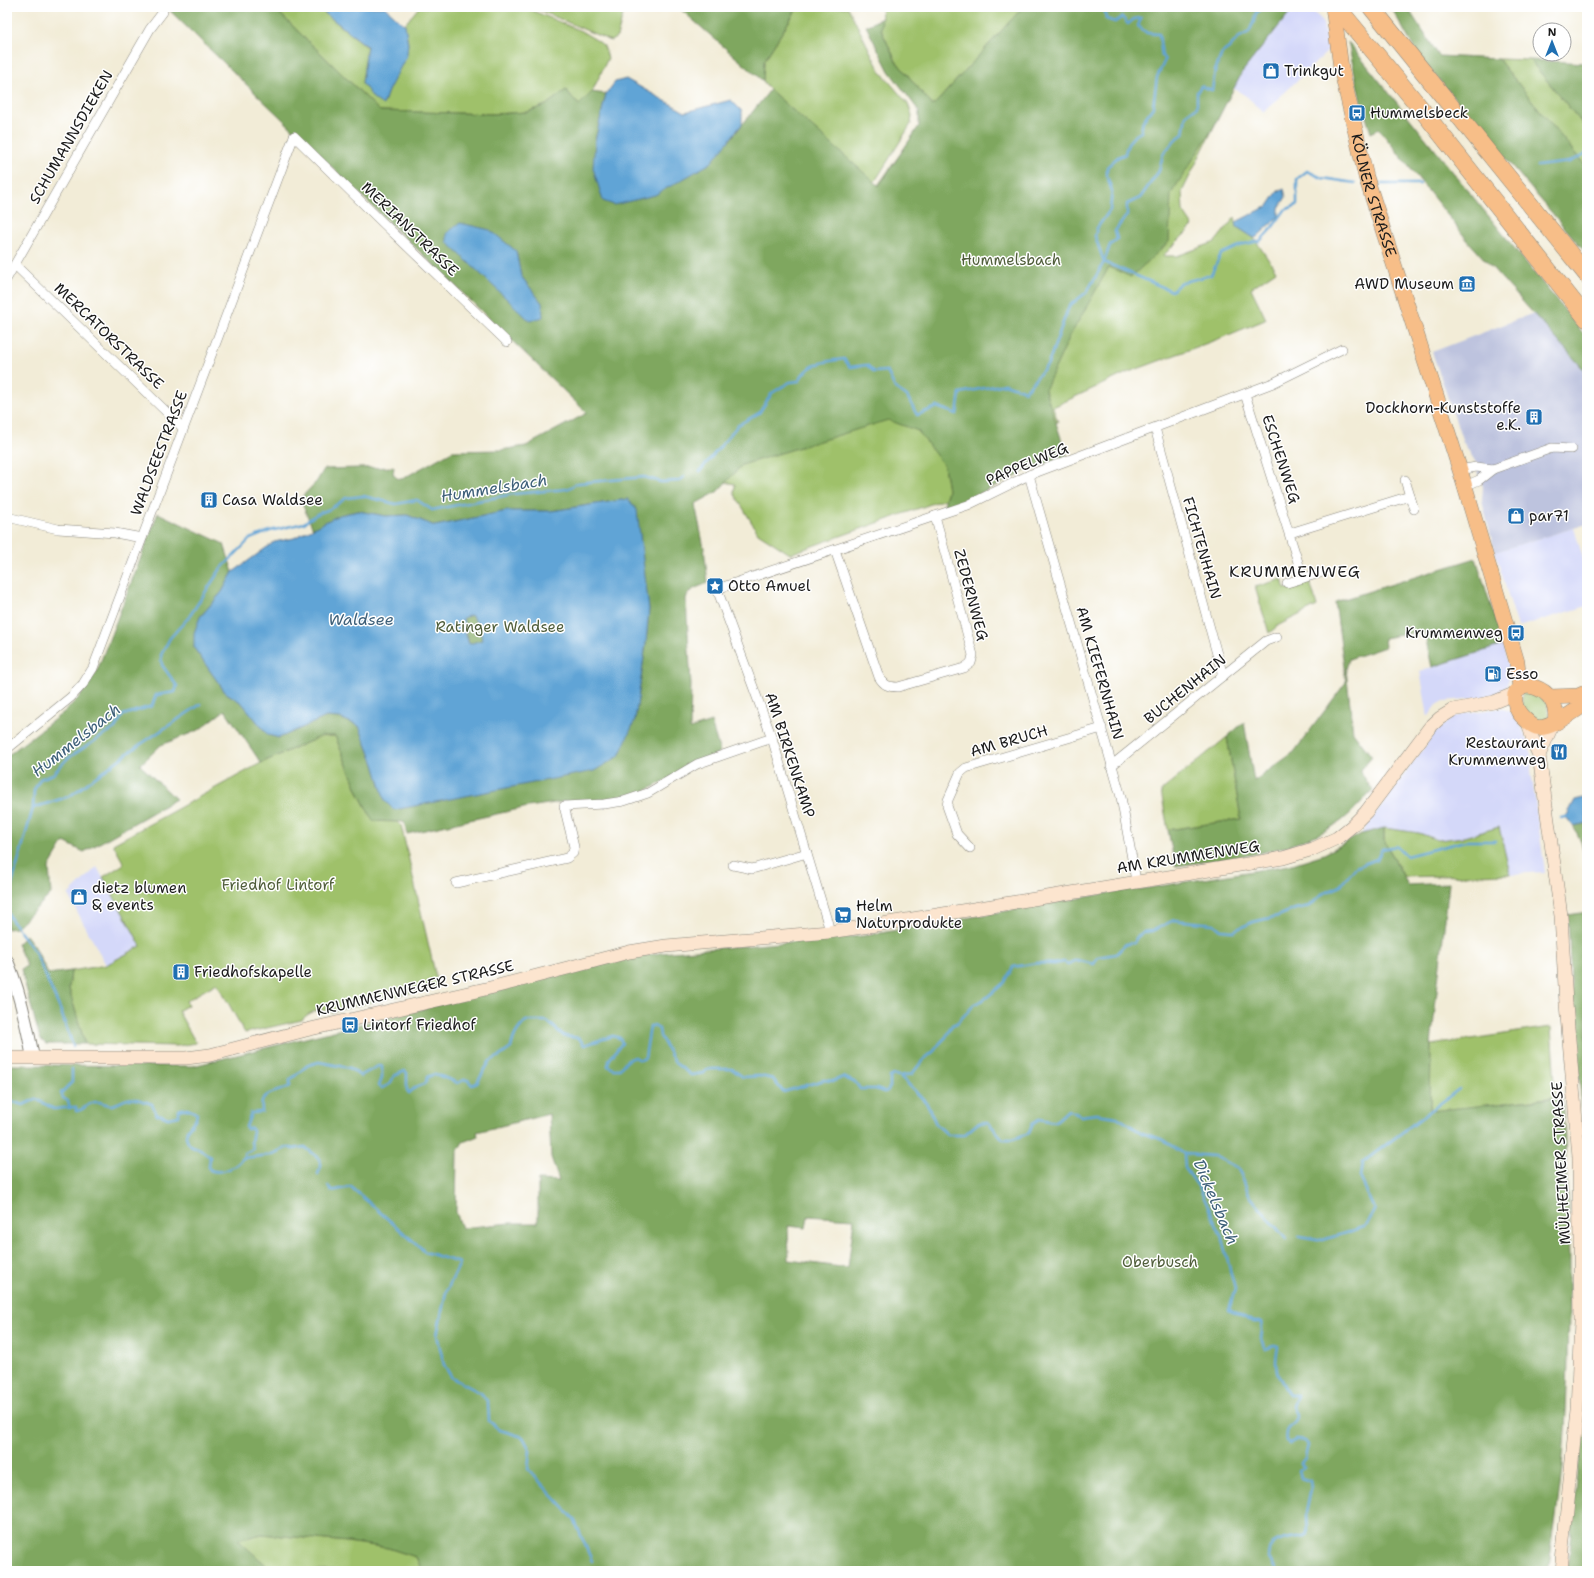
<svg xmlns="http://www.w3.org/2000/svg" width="1594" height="1578" viewBox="0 0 1594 1578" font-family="'Shantell Sans',sans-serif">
  <rect width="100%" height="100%" fill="#fff"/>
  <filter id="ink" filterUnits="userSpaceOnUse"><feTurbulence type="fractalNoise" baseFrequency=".025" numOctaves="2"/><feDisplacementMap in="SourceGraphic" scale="8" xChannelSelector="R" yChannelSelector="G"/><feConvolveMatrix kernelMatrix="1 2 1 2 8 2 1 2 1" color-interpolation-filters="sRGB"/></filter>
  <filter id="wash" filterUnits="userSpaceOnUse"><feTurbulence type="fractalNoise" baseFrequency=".012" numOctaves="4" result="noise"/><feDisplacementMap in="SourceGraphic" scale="16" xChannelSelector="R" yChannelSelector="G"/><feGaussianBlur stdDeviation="0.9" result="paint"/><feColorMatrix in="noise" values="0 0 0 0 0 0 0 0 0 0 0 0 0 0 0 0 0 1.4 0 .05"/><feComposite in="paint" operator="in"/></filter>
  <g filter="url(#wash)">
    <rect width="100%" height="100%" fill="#f2ecd7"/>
    <g fill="#d4d8f9">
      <polygon points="1294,7 1308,7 1322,20 1329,50 1264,112 1246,96 1233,88 1243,71"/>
      <polygon points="1574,528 1587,572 1587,606 1518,627 1495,552"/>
      <polygon points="1503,645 1509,668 1510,675 1506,688 1497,696 1444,701 1437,705 1428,717 1420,671"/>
      <polygon points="1500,708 1512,712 1524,732 1532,758 1531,770 1545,872 1510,874 1499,827 1464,837 1438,840 1419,833 1361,834 1435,732 1452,718 1466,713"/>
      <polygon points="97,867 141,946 106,965 68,895"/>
    </g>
    <polygon fill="#bdc3de" points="1534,313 1587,373 1587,524 1495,552 1482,501 1483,487 1475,461 1463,442 1432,352"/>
    <g fill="#9fc16a" stroke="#5e6e43">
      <polygon points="273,7 317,7 367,47 362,83 383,105 388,91 401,64 408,44 405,24 419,7 524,7 581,31 598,41 604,46 608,58 592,92 579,105 566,90 546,105 527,112 494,114 380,111"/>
      <polygon points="532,7 625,7 617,37 611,41"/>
      <polygon points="798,7 848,7 880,71 908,104 912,115 911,124 874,183 770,90 763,81 764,61"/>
      <polygon points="882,7 1293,7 1240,74 1182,192 1183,211 1193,226 1163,256 1177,256 1215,242 1235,217 1237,227 1254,238 1276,271 1251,288 1266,319 1265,320 1221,338 1129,372 1053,407 1058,422 1024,437 938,457 944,466 948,490 945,499 790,554 758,533 734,493 735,484 724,482 771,335 920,126 1014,17 933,106 896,61 881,30"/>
      <polygon points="1498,59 1530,60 1587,129 1587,168"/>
      <polygon points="1282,579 1285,589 1310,582 1317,606 1279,625 1269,633 1255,587"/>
      <polygon points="1530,690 1547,703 1549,717 1545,721 1540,722 1522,708 1522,693"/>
      <path d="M322,736h13l24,58 14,27 24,1 4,3 37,161 -106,26c-11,-4 -23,-1 -30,8l-57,13 -28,-50 -31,18 2,4 -10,6 18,32 -18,3 -93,-2 -16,-55 2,-18 35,-6 35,-19 -38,-69 21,-13 -11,-20 148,-81z"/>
      <polygon points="1227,737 1241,819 1168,830 1161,791"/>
      <polygon points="1499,827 1510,874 1404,877 1384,840 1384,828 1419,833 1438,840 1464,837"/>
      <polygon points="1551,1027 1556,1097 1430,1112 1431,1045"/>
      <polygon points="262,1534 348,1542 388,1548 416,1557 422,1571 258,1571 267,1566 237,1540"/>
    </g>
    <g fill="#7fa75e" stroke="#4e623d" fill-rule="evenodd">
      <path d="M166,7h107l107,104 114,3 33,-2 19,-7 20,-15 13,15 13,-13 14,2 -11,47 135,-1 40,-50 109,96 40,-60v-15l-30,-40 -23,-45 16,-8 -1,12 15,31 37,45 90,-99h271l-51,64 -30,57 -42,66 -2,48 -38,35 -22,-10 -39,69 -25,54 22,66 -42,15 -60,30 -22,7 5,-18 -4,-24 -26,-35 -30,-11 -146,45 -25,27 -22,12 9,44 4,35c-9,4 -20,6 -22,16l5,86 -1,44 21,-7 9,30 -71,37 -15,6 -32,6 -40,1 -34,5 -121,27 -3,-12 -31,-1 -14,-27 -24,-58h-13l-61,27 -36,-53 -26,20 -38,15 -21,20 36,34 -92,53 -20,-10 -15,25 2,27 -35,34 -9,1v-173l57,-44 17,-17 16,-24 61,-158 66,31 9,28 -11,20 -22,25 -6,31 31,44 17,11 26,32 11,3 47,-21 14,1 19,8 15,38 11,37 250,-81 11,-77 3,-34 -21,-110 -77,12h-44l-72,15 -28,-11 -21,1 -28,-5 -19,4 -26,14 -13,-30 17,-18 7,-12 70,-2 -1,7 4,4 5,1 50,-28 49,-1 25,-4 61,-33zM460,223l56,28 5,25 21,27z"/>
      <polygon points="678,7 798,7 764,61 763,81"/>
      <polygon points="1391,7 1407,7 1439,56 1498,59 1587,168 1587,254 1419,57"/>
      <polygon points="1348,42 1587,338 1587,373 1468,241 1379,129 1371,133 1360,98"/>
      <polygon points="1530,60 1587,63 1587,129"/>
      <path d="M1476,558l27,87 -71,22 -8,-36 -40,7 1,9 -36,12 -3,10 7,63 19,25 -11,13 1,4 11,17c-12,10 -23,25 -36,33 -48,30 -108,34 -162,42l-7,-36 73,-11 -14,-82 17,-15 10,59 40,-29 52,-70 -11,-80z"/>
      <polygon points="471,615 480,627 482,640 469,644 463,618"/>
      <polygon points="1587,823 1587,866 1581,841 1573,826"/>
      <path d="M1384,828v12l24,45 41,-2 -18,162 -1,66 132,-14c8,104 9,210 4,315 -2,53 -10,106 -18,159h-1126l-6,-14 -28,-9 -40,-6 -86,-8 -24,6 29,26 -9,5h-251v-506l186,1 430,-107 37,-6 203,-17 269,-47 4,1 153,-25 35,-11 37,-20zM549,1114l2,43 8,24 -21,-1v43h-28l-48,5 -6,-16 1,-60 6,-10 15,-6 -1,-4zM808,1216l46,3 -6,49 -59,-8 -1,-34 18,2z"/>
      <polygon points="1587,912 1587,1206 1585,1138 1572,1002 1568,915"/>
      <polygon points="26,935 35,947 48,974 71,971 69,989 85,1044 46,1044 40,1039 21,969 27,966 17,944"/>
      <polygon points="1587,1330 1587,1571 1567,1571 1583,1411"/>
    </g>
    <g fill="#61a4d6" stroke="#3e6079" fill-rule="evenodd">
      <polygon points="317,7 385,7 401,22 405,24 408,44 407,55 388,91 383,105 374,99 362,83 367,46"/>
      <polygon points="626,79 685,112 731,100 742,111 742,124 711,163 655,195 614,205 603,201 593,168 595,141 606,94 615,82"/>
      <polygon points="1284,189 1286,197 1279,208 1279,216 1257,237 1254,238 1237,227 1236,222 1268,206 1278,191"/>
      <polygon points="460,223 490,230 516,251 521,276 542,303 543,317 530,321 447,242 447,233"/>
      <path d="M628,499l9,11 12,99 -3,34 -11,77 -16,36 -25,15 -200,39 -9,-9 -11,-37 -15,-38 -19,-8 -14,-1 -47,21 -11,-3 -26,-32 -17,-11 -31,-44v-15l6,-16 22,-25 11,-20 41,-30 20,-4 45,-23 19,-4 28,5 21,-1 28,11 72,-15h44zM471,615l9,12 2,13 -13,4 -4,-12 -2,-14z"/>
      <polygon points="1587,797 1587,823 1573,826 1566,817 1575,800"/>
    </g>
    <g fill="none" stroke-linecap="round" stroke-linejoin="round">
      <g stroke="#61a4d6" stroke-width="2.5">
        <path d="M1104,7l2,12 9,3 7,-5 6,7 6,-5 7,-1 -3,8 9,7 12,1 3,22 3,4 -8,17 -4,30 -10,14 -2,11c-10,5 -14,11 -16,22l-7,3 -11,10v9l5,15 -2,19 -13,18 -2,8 9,26 68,29 8,-8 31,-8 10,-21 23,-10 16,-3 12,-13 13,-18 12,-5v-26l10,-8 15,7 33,5"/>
        <polyline points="1537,166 1570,162 1587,153"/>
        <polyline points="1377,184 1420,184"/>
        <path d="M700,471l38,-46 21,-12 13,-20 18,-11 9,-1c7,-18 28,-20 45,-22l6,8 17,-2 7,7 13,-1 8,17 12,8 10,19 20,-8 20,7 3,-21 45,-9 20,7 23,-27 21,-58 18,-14 17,-30 6,-17 7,-6 -2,-8 12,-16v-11l13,-6 19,-27 4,-17 12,-14 8,-6 3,-19 11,-8v-15l4,-6 11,4 3,-19 7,-18 7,-5 9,-10 11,-6 5,-11 2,-8 9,-6"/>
        <polyline points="33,808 70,796 132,750 201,704"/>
        <polyline points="1561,818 1569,816"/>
        <polyline points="7,902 33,808 34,790 40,779 53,774 68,758 115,728 123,715 152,706 156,695 175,692 177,686 162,665 161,655 170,638 189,617 220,570 250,539 270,531 304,523 317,514 330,509 346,498 363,496 396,504 417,500 432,510 513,494 567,489 578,483 644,477 661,482 678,481 684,477"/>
        <polyline points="7,911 10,918 35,952 60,1009 73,1046"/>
        <polyline points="900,1076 912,1074 923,1060 934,1051 940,1043 946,1037 952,1025 957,1023 975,1004 986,998 1005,982 1013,967 1037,963 1054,964 1064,962 1068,964 1076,960 1094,964 1098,957 1116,954 1126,944 1135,943 1136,938 1143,932 1152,931 1174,920 1214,924 1221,930 1233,931 1253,922 1278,916 1295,909 1310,906 1322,894 1339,887 1356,867 1377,859 1382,849 1396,846 1406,856 1466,841 1496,841"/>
        <path d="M7,1103l4,-2 12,4 13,-6 18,10 20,-2h2v4c9,-1 10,-7 16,-8 8,-3 11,1 18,2 7,0 12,-5 18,-6 6,-2 18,3 24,5l5,11h4l7,3 11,-2v-6c7,-3 12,0 18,4l-1,4 -9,12 -1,6 2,6 4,4 8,3 10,8 -1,10 1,3c13,5 31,-4 35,-17l8,-4 -2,-7 2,-11 -2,-3 -4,1 -1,-2 5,-14 11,-1c0,-3 -1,-7 0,-10 2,-10 21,-11 28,-16v-6l18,-15 11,-3 31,6 10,8 20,-11 2,2v11l-3,8 3,2 8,-4 4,-8 11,-5 2,2v17l2,3 7,-6 10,-4 1,-6 8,-3 23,9 6,-3h4l4,5 5,-2 13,-22 10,-5 11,-8c2,-12 6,-18 15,-27h21l17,15 15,2 5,7 29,-9 7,2 2,5 -13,17 -1,6 6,3h6c4,-7 8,-10 15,-12l5,3 5,-2 5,-32c4,-1 6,1 9,3l1,7 15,27 16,12 13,-2 3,-4h25l11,8 17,-1 13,3 10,13 41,-12 10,1 9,-4 13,6 4,6h16l8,3 3,-1 3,-4v-10l4,-2 6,1 26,26 10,22 12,11h16l14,-12 10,-1 15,17h10l16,-6 4,-10 6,-4 16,3 13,-12 13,6 15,-2 21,3 25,16 22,7 20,14 1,14 15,21 21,46 14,54 -6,21 25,12h7l1,8 -1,9 4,10 9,-3 4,1c-5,25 0,27 11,48h9c-1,4 -4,9 -4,13 1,3 3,6 3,9 -1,11 -14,6 -11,24l3,2 8,-3 8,1 3,4 -3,13 -4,5 3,5 -5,3 2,7 9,3 1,8 -5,24 1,21 -2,2c-11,2 -42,3 -36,22 1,4 6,8 8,13"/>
        <polyline points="70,1108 68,1101 63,1098 61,1093 72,1082 72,1069"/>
        <polyline points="1184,1154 1214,1156 1238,1168 1250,1196 1286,1239"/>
        <polyline points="243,1158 270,1155 288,1147 293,1149 305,1147 320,1159 321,1166 318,1174"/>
        <polyline points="328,1186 331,1191 351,1187 420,1247 425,1252 460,1263 446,1292 437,1335 444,1365 452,1378 481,1393 488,1402 489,1421 500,1430 523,1437 530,1450 528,1469 574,1519 592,1561"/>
        <polyline points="1299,1236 1323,1240 1364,1227 1375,1209 1360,1177 1362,1163 1459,1089"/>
      </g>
    </g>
  </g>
  <g filter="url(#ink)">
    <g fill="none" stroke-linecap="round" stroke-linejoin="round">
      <g stroke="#87847a" stroke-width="10">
        <g id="minor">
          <polyline points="15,265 183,428"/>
          <polyline points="7,278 150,29 163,12"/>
          <polyline points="1245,394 1303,578"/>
          <polyline points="1155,428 1223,676"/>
          <polyline points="1460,470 1476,467 1493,469"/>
          <polyline points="1029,475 1121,797 1136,881"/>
          <polyline points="1405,480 1414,509"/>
          <polyline points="1465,486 1479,480 1493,469 1552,448 1572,449"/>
          <polyline points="7,517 58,529 115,533 142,538"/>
          <polyline points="1290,533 1410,496"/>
          <path d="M835,550l44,127c5,8 9,10 19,10l66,-19 7,-5 2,-8 -38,-139"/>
          <polyline points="1287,583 1320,573"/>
          <polyline points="7,749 71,697 83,684 93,668 294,136 382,222 507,342"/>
          <polyline points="1111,766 1266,641 1277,637"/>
          <polyline points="970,848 957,834 947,806 948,800 960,773 966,768 1102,728"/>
          <polyline points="733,865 752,869 807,853"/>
          <polyline points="456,883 567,858 573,853 574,847 564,806 604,804 624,801 648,793 697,764 772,738"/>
          <polyline points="829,932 828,924 772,738 717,589 968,505 1029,475 1273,383 1342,349"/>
        </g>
      </g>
      <g stroke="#87847a" stroke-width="14">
        <path id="tertiary" d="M7,961c13,31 20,64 26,97"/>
      </g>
      <g stroke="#87847a" stroke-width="14">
        <g id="secondary">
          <polyline points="1528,722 1534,744 1539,755 1561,916 1566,1004 1579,1157 1581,1321 1577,1410 1561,1571"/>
          <polyline points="1539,755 1552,726"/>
          <polyline points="7,1058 186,1058 210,1055 306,1030 494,987 629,952 666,946 829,932 882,924 1283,858 1313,849 1337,838 1352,826 1366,812 1430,727 1440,718 1453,710 1494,702 1516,693"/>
        </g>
      </g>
      <g stroke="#87847a" stroke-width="16">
        <g id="primary">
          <path id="s1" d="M1333,7l8,61 25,109 94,293 57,192 3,27"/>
          <polyline points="1550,697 1578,696 1587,692"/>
          <path d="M1555,722c7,-37 -45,-48 -40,-20 1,8 6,14 11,18 3,3 6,6 10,7 14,4 39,-17 51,-24"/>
        </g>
      </g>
      <g stroke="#87847a" stroke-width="18">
        <g id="motorway">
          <polyline points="1337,7 1418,105 1587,319"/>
          <polyline points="1371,7 1587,275"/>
        </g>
      </g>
      <use href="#minor" stroke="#fff" stroke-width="9"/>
      <use href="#tertiary" stroke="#fff" stroke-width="12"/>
      <use href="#secondary" stroke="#fce5cf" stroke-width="13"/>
      <use href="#primary" stroke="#f7be88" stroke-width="15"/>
      <use href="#motorway" stroke="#f7be88" stroke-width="17"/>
    </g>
  </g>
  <defs>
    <g id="shop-square" transform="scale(0.9)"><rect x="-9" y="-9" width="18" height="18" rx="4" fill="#1f6fb2" stroke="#fff"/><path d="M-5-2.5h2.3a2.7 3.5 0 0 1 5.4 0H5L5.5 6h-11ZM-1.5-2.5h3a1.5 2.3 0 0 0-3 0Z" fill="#fff"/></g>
    <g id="bus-square" transform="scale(0.9)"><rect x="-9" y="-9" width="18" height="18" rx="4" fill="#1f6fb2" stroke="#fff"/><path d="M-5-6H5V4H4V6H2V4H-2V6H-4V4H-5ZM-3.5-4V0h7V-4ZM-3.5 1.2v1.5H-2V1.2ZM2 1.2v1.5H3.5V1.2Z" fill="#fff"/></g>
    <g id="museum-square" transform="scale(0.9)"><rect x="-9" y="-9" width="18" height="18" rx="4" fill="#1f6fb2" stroke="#fff"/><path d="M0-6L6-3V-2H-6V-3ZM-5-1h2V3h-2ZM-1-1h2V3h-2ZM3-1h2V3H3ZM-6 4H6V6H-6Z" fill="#fff"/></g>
    <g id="building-square" transform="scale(0.9)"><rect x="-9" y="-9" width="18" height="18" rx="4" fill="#1f6fb2" stroke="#fff"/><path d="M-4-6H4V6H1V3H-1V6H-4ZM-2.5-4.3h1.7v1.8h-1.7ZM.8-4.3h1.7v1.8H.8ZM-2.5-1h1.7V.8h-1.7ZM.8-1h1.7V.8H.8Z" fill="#fff"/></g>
    <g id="sight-square" transform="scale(0.9)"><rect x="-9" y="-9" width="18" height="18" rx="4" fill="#1f6fb2" stroke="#fff"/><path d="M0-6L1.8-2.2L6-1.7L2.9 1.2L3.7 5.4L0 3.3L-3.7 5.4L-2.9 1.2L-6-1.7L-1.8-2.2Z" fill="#fff"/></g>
    <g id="fuel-square" transform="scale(0.9)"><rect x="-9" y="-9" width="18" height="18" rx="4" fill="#1f6fb2" stroke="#fff"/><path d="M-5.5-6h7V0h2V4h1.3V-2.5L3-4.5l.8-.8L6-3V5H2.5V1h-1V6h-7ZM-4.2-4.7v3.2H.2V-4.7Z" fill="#fff"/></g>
    <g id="restaurant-square" transform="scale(0.9)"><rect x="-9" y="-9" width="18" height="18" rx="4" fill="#1f6fb2" stroke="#fff"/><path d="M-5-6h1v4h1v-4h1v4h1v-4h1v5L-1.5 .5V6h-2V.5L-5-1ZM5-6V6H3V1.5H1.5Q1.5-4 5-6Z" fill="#fff"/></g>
    <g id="supermarket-square" transform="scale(0.9)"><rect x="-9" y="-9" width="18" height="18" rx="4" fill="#1f6fb2" stroke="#fff"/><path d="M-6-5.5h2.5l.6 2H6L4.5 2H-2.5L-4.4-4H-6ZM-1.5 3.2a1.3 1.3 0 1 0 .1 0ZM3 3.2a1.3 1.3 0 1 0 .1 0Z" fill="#fff"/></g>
  </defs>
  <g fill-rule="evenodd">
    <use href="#shop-square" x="1271" y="71"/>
    <use href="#bus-square" x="1357" y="113"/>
    <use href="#museum-square" x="1467" y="284"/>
    <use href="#building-square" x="1534" y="417"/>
    <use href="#building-square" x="209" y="500"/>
    <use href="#shop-square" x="1516" y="516"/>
    <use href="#sight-square" x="715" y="586"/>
    <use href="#bus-square" x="1516" y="633"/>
    <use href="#fuel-square" x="1493" y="674"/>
    <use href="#restaurant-square" x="1559" y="752"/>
    <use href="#shop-square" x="79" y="897"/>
    <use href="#supermarket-square" x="843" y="915"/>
    <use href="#building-square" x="181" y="972"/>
    <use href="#bus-square" x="350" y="1025"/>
  </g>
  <g text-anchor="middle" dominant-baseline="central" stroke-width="3" stroke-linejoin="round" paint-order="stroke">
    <g font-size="15" fill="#1c1c1c" stroke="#fff" text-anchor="start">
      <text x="1284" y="71">Trinkgut</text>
      <text x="1370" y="113">Hummelsbeck</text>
      <text x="1454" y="284" text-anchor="end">AWD Museum</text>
      <text x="1521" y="408" text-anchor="end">Dockhorn-Kunststoffe<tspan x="1521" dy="17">e.K.</tspan></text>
      <text x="222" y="500">Casa Waldsee</text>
      <text x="1529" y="516">par71</text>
      <text x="728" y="586">Otto Amuel</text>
      <text x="1503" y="633" text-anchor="end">Krummenweg</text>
      <text x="1506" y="674">Esso</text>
      <text x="1546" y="743" text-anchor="end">Restaurant<tspan x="1546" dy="17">Krummenweg</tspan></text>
      <text x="92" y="888">dietz blumen<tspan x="92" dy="17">&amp; events</tspan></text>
      <text x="856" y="906">Helm<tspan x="856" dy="17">Naturprodukte</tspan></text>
      <text x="194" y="972">Friedhofskapelle</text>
      <text x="363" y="1025">Lintorf Friedhof</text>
    </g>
    <g font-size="15" fill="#1c1c1c" stroke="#fff">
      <text transform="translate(71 137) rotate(-60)">SCHUMANNSDIEKEN</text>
      <text stroke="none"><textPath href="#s1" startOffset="193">KÖLNER STRASSE</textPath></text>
      <text transform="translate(410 229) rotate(44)">MERIANSTRASSE</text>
      <text transform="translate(109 336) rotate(44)">MERCATORSTRASSE</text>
      <text transform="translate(159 453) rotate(-69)">WALDSEESTRASSE</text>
      <text transform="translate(1281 459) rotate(72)">ESCHENWEG</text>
      <text transform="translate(1027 464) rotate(-23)">PAPPELWEG</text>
      <text transform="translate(1202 548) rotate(74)">FICHTENHAIN</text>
      <text transform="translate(971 595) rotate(75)">ZEDERNWEG</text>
      <text transform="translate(1100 673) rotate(74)">AM KIEFERNHAIN</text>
      <text transform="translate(1185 689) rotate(-39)">BUCHENHAIN</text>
      <text transform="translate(1009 741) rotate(-16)">AM BRUCH</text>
      <text transform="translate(790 755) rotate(72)">AM BIRKENKAMP</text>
      <text transform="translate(1188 857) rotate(-9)">AM KRUMMENWEG</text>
      <text transform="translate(415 988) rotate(-13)">KRUMMENWEGER STRASSE</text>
      <text transform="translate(1561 1163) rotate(-93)">MÜLHEIMER STRASSE</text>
    </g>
    <g font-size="15" fill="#505e3b" stroke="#fff">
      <text x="1011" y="260">Hummelsbach</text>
      <text x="500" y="627">Ratinger Waldsee</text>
      <text x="278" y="885">Friedhof Lintorf</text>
      <text x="1160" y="1262">Oberbusch</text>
    </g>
    <g font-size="16" font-style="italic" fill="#3e6079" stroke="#fff">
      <text transform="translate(494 488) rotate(-9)">Hummelsbach</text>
      <text x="361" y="619">Waldsee</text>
      <text transform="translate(76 740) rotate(-38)">Hummelsbach</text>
      <text transform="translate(1216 1202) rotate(67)">Dickelsbach</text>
    </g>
    <g font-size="16" letter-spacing="1" fill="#1c1c1c" stroke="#fff">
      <text x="1295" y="571">KRUMMENWEG</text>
    </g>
  </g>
  <rect width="1594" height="1578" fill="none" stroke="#fff" stroke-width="24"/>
  <g transform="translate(1552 42)"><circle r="19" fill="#ffffff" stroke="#a4a4a4"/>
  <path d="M0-3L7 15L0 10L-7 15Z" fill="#1f6fb2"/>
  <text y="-6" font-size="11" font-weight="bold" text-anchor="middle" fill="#1c1c1c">N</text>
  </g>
</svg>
